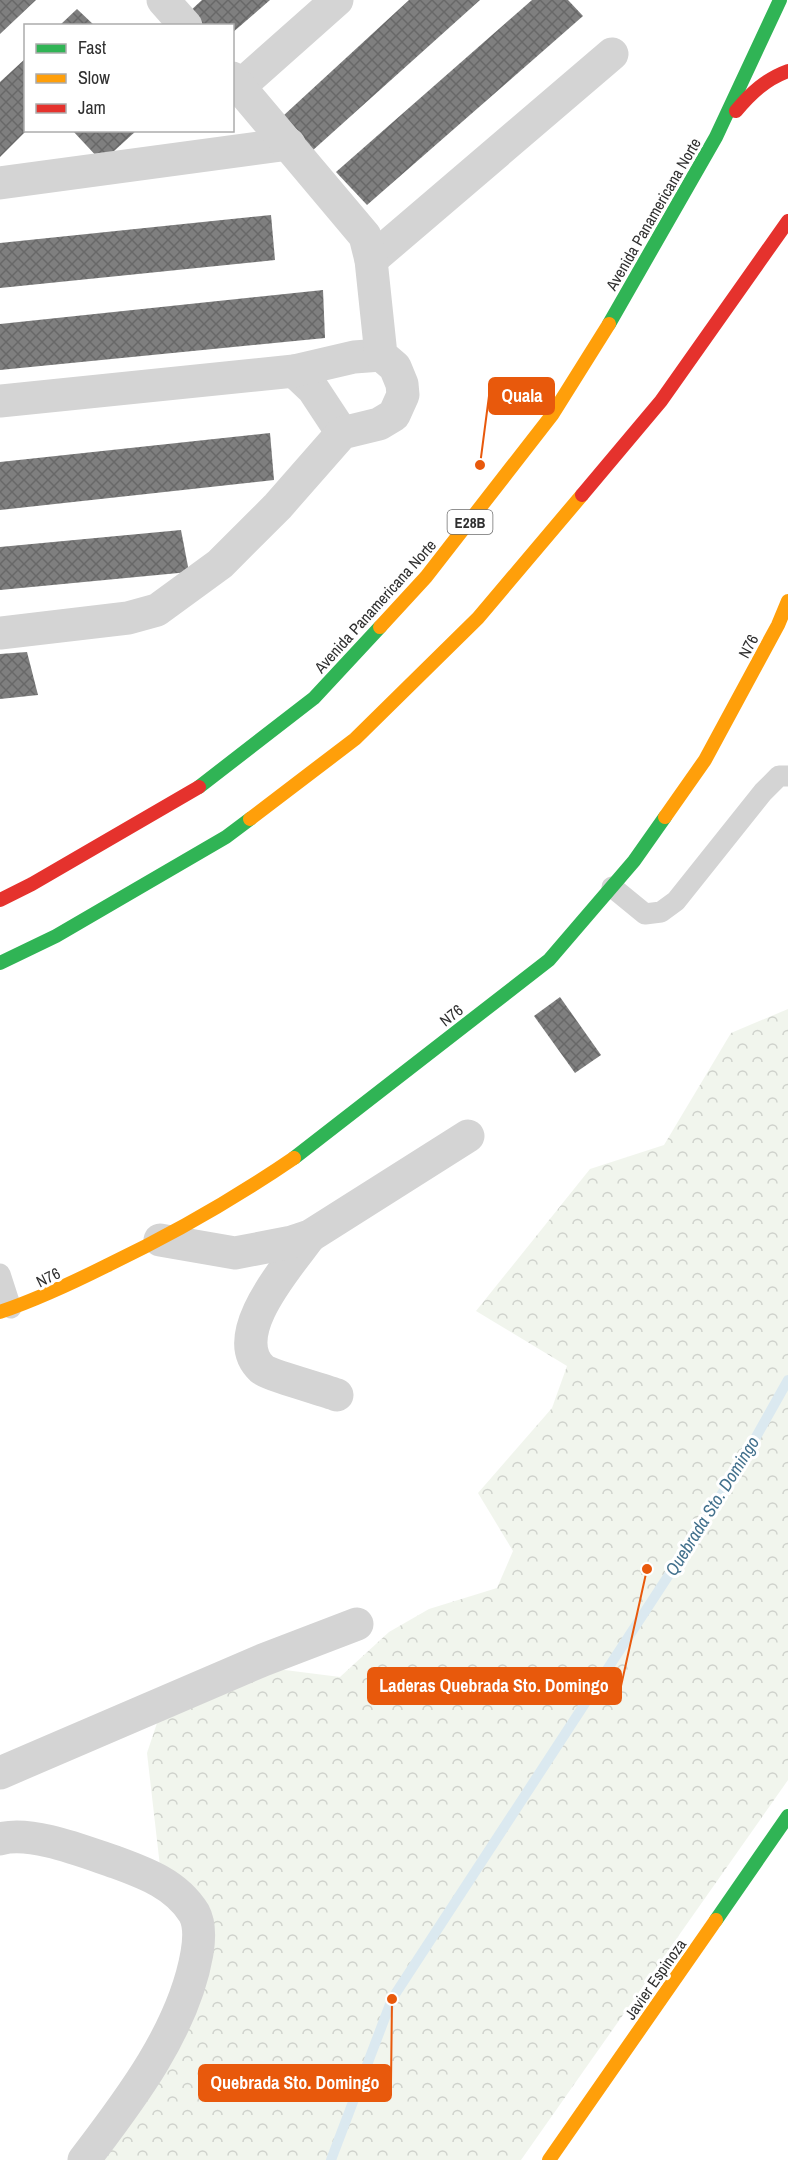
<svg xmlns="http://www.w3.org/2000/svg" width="788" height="2160" viewBox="0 0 788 2160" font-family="'Archivo Narrow',sans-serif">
  <defs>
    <pattern id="forest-crowns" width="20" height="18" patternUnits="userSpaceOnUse" patternTransform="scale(1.5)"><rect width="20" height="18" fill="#f1f5ed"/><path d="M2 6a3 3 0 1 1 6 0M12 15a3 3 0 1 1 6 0" fill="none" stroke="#cfd2cc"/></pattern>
    <pattern id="building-cross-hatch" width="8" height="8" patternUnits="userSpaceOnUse" patternTransform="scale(1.5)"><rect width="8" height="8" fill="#7f7f7f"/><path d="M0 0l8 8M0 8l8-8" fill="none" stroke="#686868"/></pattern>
  </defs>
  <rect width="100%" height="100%" fill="#fff"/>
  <polygon fill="url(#forest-crowns)" points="788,1009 788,1780 521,2160 89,2160 205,1940 161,1875 147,1753 160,1714 269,1668 340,1677 389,1632 429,1609 497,1588 513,1551 478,1493 552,1408 567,1366 476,1311 590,1169 664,1145 731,1033"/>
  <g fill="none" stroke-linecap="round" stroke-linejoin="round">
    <polyline stroke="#dbe9f0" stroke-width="10" points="331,2160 392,1999 738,1469 788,1380"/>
  </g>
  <g fill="url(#building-cross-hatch)">
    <polygon points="0,0 36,0 0,34"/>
    <polygon points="202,0 270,0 232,33 232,26 202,26 189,12"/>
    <polygon points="409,0 480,0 312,151 283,116"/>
    <polygon points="532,0 568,0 583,16 367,205 336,172"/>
    <polygon points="77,9 95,26 59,26"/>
    <polygon points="26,58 26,131 0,157 0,82"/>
    <polygon points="72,130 137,130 102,162"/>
    <polygon points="271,215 275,260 0,288 0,243"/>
    <polygon points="323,290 325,338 0,370 0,324"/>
    <polygon points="270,433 274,480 0,510 0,462"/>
    <polygon points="181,530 189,572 0,590 0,547"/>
    <polygon points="27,652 38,695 0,699 0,654"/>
    <polygon points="560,997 601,1055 575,1073 534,1016"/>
  </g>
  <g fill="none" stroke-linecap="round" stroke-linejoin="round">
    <g stroke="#d4d4d4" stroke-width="21">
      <polyline points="612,887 645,914 661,912 676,901 763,792 779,776 788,776"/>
      <polyline points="0,1274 11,1308"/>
    </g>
    <g stroke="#d4d4d4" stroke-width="33">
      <polyline points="163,0 186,26"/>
      <polyline points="240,86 337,0"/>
      <polyline points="0,183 289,144"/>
      <polyline points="371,260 612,54"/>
      <polyline points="294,371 313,389 342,433"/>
      <polyline points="0,401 294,371 354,357 381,355"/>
      <polyline points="0,633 128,618 157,610 220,564 278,506 342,433 379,424 394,415 403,395 402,384 395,367 381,355 371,260 365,236 232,78"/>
      <path d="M310,1236c-20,28 -85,99 -48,133 7,6 62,21 75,26"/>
      <polyline points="160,1240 235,1253 292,1242 310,1236 468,1136"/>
      <polyline points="0,1773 263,1660 357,1624"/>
      <path d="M0,1839c31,-9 85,13 115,23 30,11 61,22 79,51 6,11 5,28 3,40 -13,76 -67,147 -113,207"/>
    </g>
    <g stroke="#30b455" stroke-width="14">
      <polyline points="609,324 716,137 780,0"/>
      <polyline points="199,787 314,698 380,627"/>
      <polyline points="0,963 56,936 226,837 250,819"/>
      <polyline points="294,1158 549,960 634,861 665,817"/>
      <polyline points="716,1920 788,1816"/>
    </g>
    <g stroke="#ff9f0a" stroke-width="14">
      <polyline points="380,627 426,577 552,415 609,324"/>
      <polyline points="665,817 705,760 778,625 788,601"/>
      <polyline points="250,819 355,739 478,618 582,495"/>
      <path d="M0,1312c38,-13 70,-28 106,-46 65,-31 128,-67 188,-108"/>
      <polyline points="549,2160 716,1920"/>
    </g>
    <g stroke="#e5322d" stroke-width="14">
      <path d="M736,111c15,-18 30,-32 52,-40"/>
      <polyline points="582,495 661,401 788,221"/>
      <polyline points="0,900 32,884 199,787"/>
    </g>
  </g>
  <g text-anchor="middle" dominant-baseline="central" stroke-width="6" stroke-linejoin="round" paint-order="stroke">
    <rect fill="#fff" stroke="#6e6e6e" stroke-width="1.5" x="447.5" y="510" width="45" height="24" rx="4.5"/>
    <g font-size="15" font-weight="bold" fill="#303030">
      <text x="470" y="522">E28B</text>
    </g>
    <g font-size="16" fill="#303030" stroke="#fff">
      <text transform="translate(653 214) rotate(-60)">Avenida Panamericana Norte</text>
      <text transform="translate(375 606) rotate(-48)">Avenida Panamericana Norte</text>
      <text transform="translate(748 646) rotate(-62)">N76</text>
      <text transform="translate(451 1015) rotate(-38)">N76</text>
      <text transform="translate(48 1277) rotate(-26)">N76</text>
      <text transform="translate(655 1979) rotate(-55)">Javier Espinoza</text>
    </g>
    <g font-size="18" font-style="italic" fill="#43718d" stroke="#fff">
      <text transform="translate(712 1506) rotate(-58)">Quebrada Sto. Domingo</text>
    </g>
  </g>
  <path fill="none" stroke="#e8590c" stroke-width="2" d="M480 465L489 396M647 1569L621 1686M392 1999L391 2083"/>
  <g fill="#e8590c" stroke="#fff" stroke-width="2">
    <circle cx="480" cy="465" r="6"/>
    <circle cx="647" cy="1569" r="6"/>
    <circle cx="392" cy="1999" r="6"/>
  </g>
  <g fill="#e8590c" stroke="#e8590c" stroke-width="2">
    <rect x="489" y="378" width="65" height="36" rx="6"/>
    <rect x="368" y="1668" width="253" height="36" rx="6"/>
    <rect x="199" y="2065" width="192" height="36" rx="6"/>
  </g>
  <g font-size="18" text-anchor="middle" font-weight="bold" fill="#fff">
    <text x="522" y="402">Quala</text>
    <text x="494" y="1692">Laderas Quebrada Sto. Domingo</text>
    <text x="295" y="2089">Quebrada Sto. Domingo</text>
  </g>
  <rect x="24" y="24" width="210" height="108" fill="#ffffff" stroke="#acacac" stroke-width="1.5"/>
  <rect x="36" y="44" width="30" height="9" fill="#30b455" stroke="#acacac" stroke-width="1.5"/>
  <text x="78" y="54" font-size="18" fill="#303030">Fast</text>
  <rect x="36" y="74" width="30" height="9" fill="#ff9f0a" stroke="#acacac" stroke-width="1.5"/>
  <text x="78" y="84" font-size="18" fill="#303030">Slow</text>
  <rect x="36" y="104" width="30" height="9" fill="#e5322d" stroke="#acacac" stroke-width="1.5"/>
  <text x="78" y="114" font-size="18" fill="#303030">Jam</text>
</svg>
